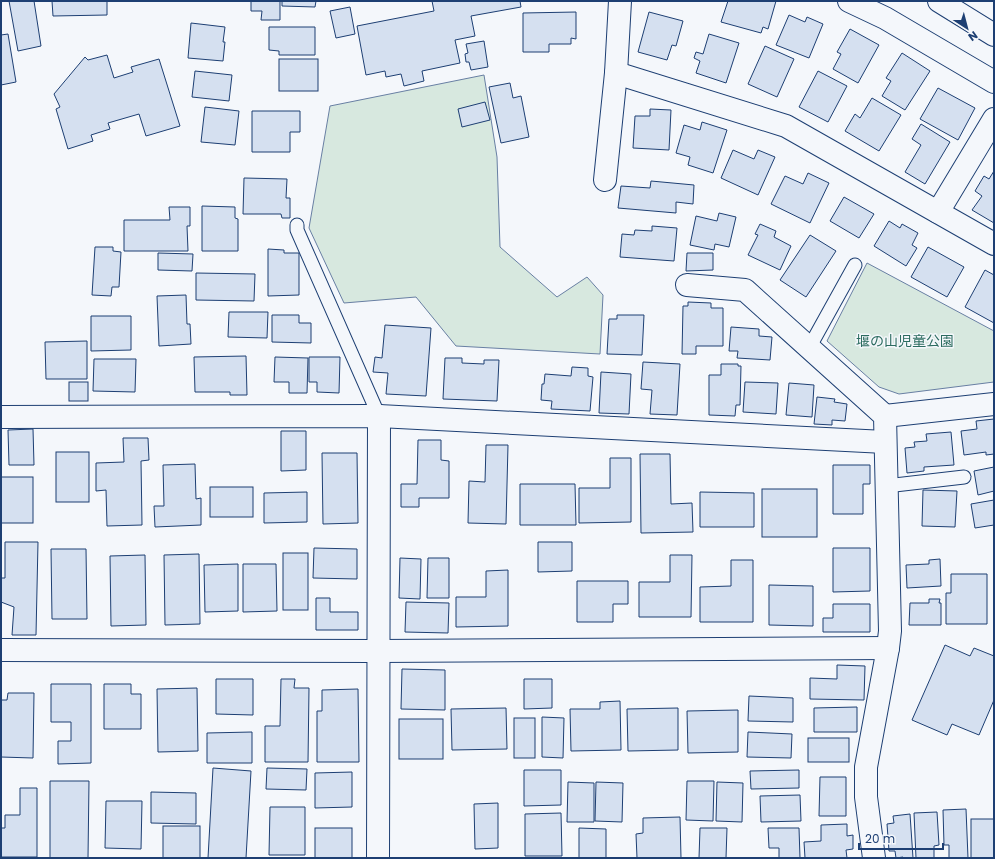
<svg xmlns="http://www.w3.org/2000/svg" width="995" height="859" viewBox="0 0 995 859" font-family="Poppins,'Noto Sans JP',sans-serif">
  <rect width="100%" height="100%" fill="#f4f7fb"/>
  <g fill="#d7e8df" stroke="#687fa3">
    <polygon points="484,75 497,157 500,247 557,297 587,277 603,295 600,354 456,346 416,297 344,303 309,228 330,106"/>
    <polygon points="867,263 994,331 994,382 899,394 879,387 827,341"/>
  </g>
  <g fill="#d5e0f0" stroke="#1d3f73">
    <polygon points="9,1 34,1 41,46 18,51"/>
    <polygon points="52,1 107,1 107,15 53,16"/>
    <polygon points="251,1 280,1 280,20 261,20 262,11 251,11"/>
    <polygon points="282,1 316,1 315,7 282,6"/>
    <polygon points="432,1 520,1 521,7 471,16 475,36 455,40 460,63 422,71 424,81 404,86 401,74 386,77 385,71 366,75 357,26 434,11"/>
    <polygon points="728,1 776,1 768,29 763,27 761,33 721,22"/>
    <polygon points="350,7 355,34 336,38 330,11"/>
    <polygon points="576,12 576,39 571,38 571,44 549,44 549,52 523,52 523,13"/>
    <polygon points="649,12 683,21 676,46 672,45 667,60 638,52"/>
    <polygon points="789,15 805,22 807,17 823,24 809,58 776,45"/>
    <polygon points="191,23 225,27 223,42 225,42 223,61 188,58"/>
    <polygon points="269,27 315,27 315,55 279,55 279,51 269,50"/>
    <polygon points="850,29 879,45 858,83 833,69 841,54 837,52"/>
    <polygon points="8,34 16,82 1,85 1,35"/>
    <polygon points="709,34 739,43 726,83 696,73 700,61 694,58 696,52 703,54"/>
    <polygon points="484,41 488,67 471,70 469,62 466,62 465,54 468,53 466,44"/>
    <polygon points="765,46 794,59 777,97 748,84"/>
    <polygon points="902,53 930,71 905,110 882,96 891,81 886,78"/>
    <polygon points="107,55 114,78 133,72 131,67 159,59 180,126 146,136 139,114 108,123 110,129 91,135 93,141 68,149 56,109 60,107 54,94 85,57 88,60"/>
    <rect x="279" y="59" width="39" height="32"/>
    <polygon points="195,71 232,75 229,101 192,97"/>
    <polygon points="818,71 847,86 828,122 799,107"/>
    <polygon points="510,83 513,98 521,96 529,137 501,143 489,87"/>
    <polygon points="938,88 975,108 958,140 920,119"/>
    <polygon points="872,98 901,115 879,151 845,131 855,114 860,118"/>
    <polygon points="485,102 490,120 462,127 458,109"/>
    <polygon points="205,107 239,111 235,145 201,142"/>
    <polygon points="650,109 671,110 669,150 633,148 635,116 650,116"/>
    <polygon points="252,111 300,111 300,132 290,132 290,152 252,152"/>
    <polygon points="702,122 727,130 713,173 688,165 690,157 676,153 684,125 700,130"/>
    <polygon points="921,124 950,142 925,184 905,172 921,145 912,139"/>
    <polygon points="733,150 754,159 758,150 775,157 758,195 721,178"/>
    <polygon points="994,171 994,223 972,210 982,196 975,191 984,176 989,179"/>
    <polygon points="808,173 829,183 810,223 771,204 785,176 803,184"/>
    <polygon points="244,178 287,179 286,198 290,198 290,218 282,218 281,214 243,214"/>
    <polygon points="651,181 694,185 693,204 676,202 676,213 618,208 621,186 650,188"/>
    <polygon points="844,197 874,214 859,238 830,221"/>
    <polygon points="202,206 235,207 235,218 238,219 238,251 202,251"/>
    <polygon points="169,207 190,207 190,226 187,226 188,251 124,251 124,220 170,220"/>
    <polygon points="719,213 736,217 729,247 715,244 714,250 690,245 696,216 717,221"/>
    <polygon points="889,221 900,228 902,224 918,233 912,245 917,248 906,266 874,246"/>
    <polygon points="760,224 776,231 774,237 791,246 780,270 748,255 758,235 755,234"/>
    <polygon points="652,226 677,228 674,261 620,257 622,234 634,235 635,230 652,231"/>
    <polygon points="810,235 836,251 806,297 780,280"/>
    <polygon points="95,247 113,247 113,251 121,252 119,287 112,287 111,296 92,295"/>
    <polygon points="928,247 964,267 947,297 911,277"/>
    <polygon points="268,249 284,250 284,253 299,253 299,295 268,296"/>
    <polygon points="158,253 193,254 192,271 158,270"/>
    <polygon points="687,253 713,253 713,270 686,271"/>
    <polygon points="985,270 994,275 994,323 965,307"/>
    <polygon points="196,273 255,274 254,301 196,300"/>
    <polygon points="186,295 187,324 190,324 191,344 159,346 157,296"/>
    <polygon points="688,302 711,303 711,308 723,308 723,346 696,346 696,354 682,354 683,306 688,306"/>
    <polygon points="229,312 268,312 267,338 228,337"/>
    <polygon points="272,315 299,315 299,323 311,323 311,343 272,342"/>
    <polygon points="617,315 644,315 642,355 607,354 609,319 617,319"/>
    <polygon points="91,316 131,316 131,350 91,351"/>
    <polygon points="385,325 431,328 426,396 386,394 388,373 373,372 375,357 382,358"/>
    <polygon points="731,327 759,329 759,336 772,337 770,360 737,358 738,351 729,351"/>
    <polygon points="87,341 87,379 46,379 45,342"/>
    <polygon points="246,356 247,395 230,395 230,392 195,392 194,357"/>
    <polygon points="275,357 308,358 307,393 289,393 289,382 274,382"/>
    <polygon points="309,357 340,357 339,393 317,392 317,382 309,382"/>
    <polygon points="445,358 462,358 462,363 484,364 484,360 499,360 497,401 443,399"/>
    <polygon points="94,359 136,359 135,392 93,391"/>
    <polygon points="643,362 680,364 677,415 650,414 652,390 641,389"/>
    <polygon points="721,364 738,364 738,366 741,366 740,405 736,405 735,416 709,415 709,375 721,375"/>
    <polygon points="572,367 588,368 588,376 593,377 590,411 551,409 552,401 541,400 542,384 544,384 545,374 571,376"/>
    <polygon points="601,372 631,374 629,414 599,413"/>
    <rect x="69" y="382" width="19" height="19"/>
    <polygon points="745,382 778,383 776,414 743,412"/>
    <polygon points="789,383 814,385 812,417 786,415"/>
    <polygon points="817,397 835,399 834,402 847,404 845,421 832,420 832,425 814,424"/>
    <polygon points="994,419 994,454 986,455 986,452 964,455 961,431 977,429 976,421"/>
    <polygon points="33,429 34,465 9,465 8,430"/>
    <polygon points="281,431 306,431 306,470 281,471"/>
    <polygon points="951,432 954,465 924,467 924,471 907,473 905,448 915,447 914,442 927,441 926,434"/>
    <polygon points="123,438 148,438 149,460 141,461 142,525 107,526 106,490 96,491 96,463 124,462"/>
    <polygon points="418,440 441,440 441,460 449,461 449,498 419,498 419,507 401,507 401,484 417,484"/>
    <polygon points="486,445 508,445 506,524 468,523 469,481 485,482"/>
    <rect x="56" y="452" width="33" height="50"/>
    <polygon points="322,453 357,453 358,523 323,524"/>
    <polygon points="640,454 670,454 671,504 692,503 693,532 641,533"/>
    <polygon points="610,458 631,458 631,522 579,523 579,488 610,488"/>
    <polygon points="195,464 196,499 201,498 201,525 155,527 154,506 164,506 163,465"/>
    <polygon points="833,465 870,465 870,484 863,484 863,514 833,514"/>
    <polygon points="994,467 994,491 978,495 974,471"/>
    <rect x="1" y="477" width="32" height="46"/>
    <polygon points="520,484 575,484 576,525 520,525"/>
    <rect x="210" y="487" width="43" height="30"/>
    <rect x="762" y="489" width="55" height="48"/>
    <polygon points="923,490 957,491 955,527 922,526"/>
    <polygon points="307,492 307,522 264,523 264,493"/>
    <polygon points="700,492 754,493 754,527 700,527"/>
    <polygon points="994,500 994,525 975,528 971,504"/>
    <polygon points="5,542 38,542 36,635 12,635 14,607 1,602 1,578 5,578"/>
    <polygon points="538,542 572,542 572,571 538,572"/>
    <polygon points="314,548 357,549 357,579 313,578"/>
    <polygon points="833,548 870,548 870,591 833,592"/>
    <polygon points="51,549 86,549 87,619 52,619"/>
    <rect x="283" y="553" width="25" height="57"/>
    <polygon points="199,554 200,624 165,625 164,555"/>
    <polygon points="145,555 146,625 111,626 110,556"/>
    <polygon points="670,555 692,555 691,617 639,617 639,582 670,582"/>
    <polygon points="400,558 421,559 420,599 399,598"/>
    <polygon points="428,558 449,558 449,598 427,598"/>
    <polygon points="940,559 941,586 907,588 906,565 929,564 929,560"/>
    <polygon points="731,560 753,560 753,622 700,622 700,587 731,586"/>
    <polygon points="238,564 238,611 205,612 204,565"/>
    <polygon points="243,564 276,564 277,611 243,612"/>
    <polygon points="508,570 508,626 456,627 456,597 486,597 486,571"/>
    <polygon points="951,574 987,574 987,624 946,624 946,593 951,593"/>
    <polygon points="577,581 628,581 628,604 613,604 613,622 577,622"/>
    <polygon points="769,585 813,586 813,626 769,625"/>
    <polygon points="316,598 330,598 330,612 358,612 358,630 316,630"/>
    <polygon points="929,599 940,599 939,603 941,603 941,625 909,625 910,603 929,603"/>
    <polygon points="406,602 449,603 448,633 405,632"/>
    <polygon points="833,604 870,604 870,632 823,632 823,618 833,618"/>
    <polygon points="945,645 970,656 974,648 994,656 994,700 979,735 952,724 947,735 912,720"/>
    <polygon points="837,665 865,666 864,700 810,699 810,678 837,679"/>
    <polygon points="402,669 445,670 445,710 401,709"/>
    <polygon points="216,679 253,679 253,715 216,714"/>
    <polygon points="281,679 295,679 294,688 309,688 308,762 265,762 265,726 280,726"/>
    <polygon points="524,679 552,679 552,708 524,709"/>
    <polygon points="51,684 91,684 91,763 58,764 58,741 71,741 71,722 51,722"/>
    <polygon points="104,684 131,684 131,694 141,694 141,729 104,729"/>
    <polygon points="197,688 198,751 158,752 157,689"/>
    <polygon points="358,689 359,762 317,762 317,711 322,711 322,690"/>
    <polygon points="8,693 34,693 33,758 1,757 1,700 7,700"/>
    <polygon points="749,696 793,698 793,722 748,721"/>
    <polygon points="620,701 621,750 571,751 570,709 600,709 600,702"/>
    <polygon points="857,707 857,732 814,732 814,708"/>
    <polygon points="506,708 507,749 452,750 451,709"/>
    <polygon points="678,708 678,750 628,751 627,709"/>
    <polygon points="738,710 738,752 688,753 687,711"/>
    <polygon points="542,717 564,718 563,758 542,757"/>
    <rect x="514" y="718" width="21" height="40"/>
    <rect x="399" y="719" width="44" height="40"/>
    <polygon points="252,732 252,763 207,763 207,733"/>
    <polygon points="748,732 792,734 791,758 747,757"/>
    <rect x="808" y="738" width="41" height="24"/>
    <polygon points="213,768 251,771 246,858 208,858"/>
    <polygon points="267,768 307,769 306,790 266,789"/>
    <polygon points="524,770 561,770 561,805 524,806"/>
    <polygon points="799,770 799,788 751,789 750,771"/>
    <polygon points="352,772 352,807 315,808 315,773"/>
    <polygon points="820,777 846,777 846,816 819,816"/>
    <polygon points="50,781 89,781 88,858 50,858"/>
    <polygon points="687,781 714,781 713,821 686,820"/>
    <polygon points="568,782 594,783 594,822 567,822"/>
    <polygon points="596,782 623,783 622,822 595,821"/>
    <polygon points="717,782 743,783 742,822 716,821"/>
    <polygon points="20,788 37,788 37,857 1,857 1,828 5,828 5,815 20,815"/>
    <polygon points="151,792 196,793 196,824 151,823"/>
    <polygon points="800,795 801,821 761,822 760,796"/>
    <polygon points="106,801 142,801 141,849 105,848"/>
    <polygon points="498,803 498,848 475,849 474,804"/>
    <polygon points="270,807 305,807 305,855 269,855"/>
    <polygon points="966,809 968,858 949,858 949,845 944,845 943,810"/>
    <polygon points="937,812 939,845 934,846 934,858 916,858 914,813"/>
    <polygon points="561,813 562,856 525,856 525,814"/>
    <polygon points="910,814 913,858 903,858 903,857 896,858 895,851 889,851 887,824 894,823 893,816"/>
    <polygon points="680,817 681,858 637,858 636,834 643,833 643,818"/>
    <rect x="971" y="819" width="23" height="39"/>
    <polygon points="847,824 847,836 853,835 853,849 846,850 847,858 805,858 804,842 821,841 821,825"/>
    <rect x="163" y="826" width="37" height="32"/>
    <rect x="315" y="828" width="37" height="30"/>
    <polygon points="579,828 606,829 606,858 579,858"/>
    <polygon points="700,828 727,828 726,858 699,858"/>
    <polygon points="768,828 799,828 800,858 779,858 779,848 769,848"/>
  </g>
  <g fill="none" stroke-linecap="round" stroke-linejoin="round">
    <g stroke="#1d3f73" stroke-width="15">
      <g id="service">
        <polyline points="297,225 297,230 379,416"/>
        <polyline points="809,348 855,265"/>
        <polyline points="886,486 964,477"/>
      </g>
    </g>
    <g stroke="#1d3f73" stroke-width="24">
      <g id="minor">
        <polyline points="849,1 885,18 994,82"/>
        <polyline points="616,73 786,126 994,244"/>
        <polyline points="605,180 616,73 620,1"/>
        <polyline points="938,212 994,119"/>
        <polyline points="687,285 745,290 885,416 890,631 888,648 866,767 866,797 874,858"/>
        <polyline points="885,416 994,404"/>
        <polyline points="1,417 379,416 885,442"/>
        <polyline points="1,650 379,651 888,648"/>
        <polyline points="378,858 379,416"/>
      </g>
    </g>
    <g stroke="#1d3f73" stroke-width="24">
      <polyline id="primary" points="939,1 994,35"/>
    </g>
    <use href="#service" stroke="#f4f7fb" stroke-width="13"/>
    <use href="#minor" stroke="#f4f7fb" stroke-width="22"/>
    <use href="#primary" stroke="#f4f7fb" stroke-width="22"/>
  </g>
  <g text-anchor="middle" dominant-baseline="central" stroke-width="3" stroke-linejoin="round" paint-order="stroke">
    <g font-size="14" fill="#2c6c60" stroke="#f4f7fb">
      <text x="905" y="341">堰の山児童公園</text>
    </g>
  </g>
  <rect width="995" height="859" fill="none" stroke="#1d3f73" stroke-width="4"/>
  <g transform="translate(967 28) rotate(144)" stroke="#f4f7fb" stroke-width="3" paint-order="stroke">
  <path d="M0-3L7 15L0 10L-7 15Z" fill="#1d3f73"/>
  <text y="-6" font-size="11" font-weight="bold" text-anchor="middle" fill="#1d3f73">N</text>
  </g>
  <path d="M859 843v6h84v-6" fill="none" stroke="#1d3f73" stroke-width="2"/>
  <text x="865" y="843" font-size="12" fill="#1d3f73" stroke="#f4f7fb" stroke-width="3" paint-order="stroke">20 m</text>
</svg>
